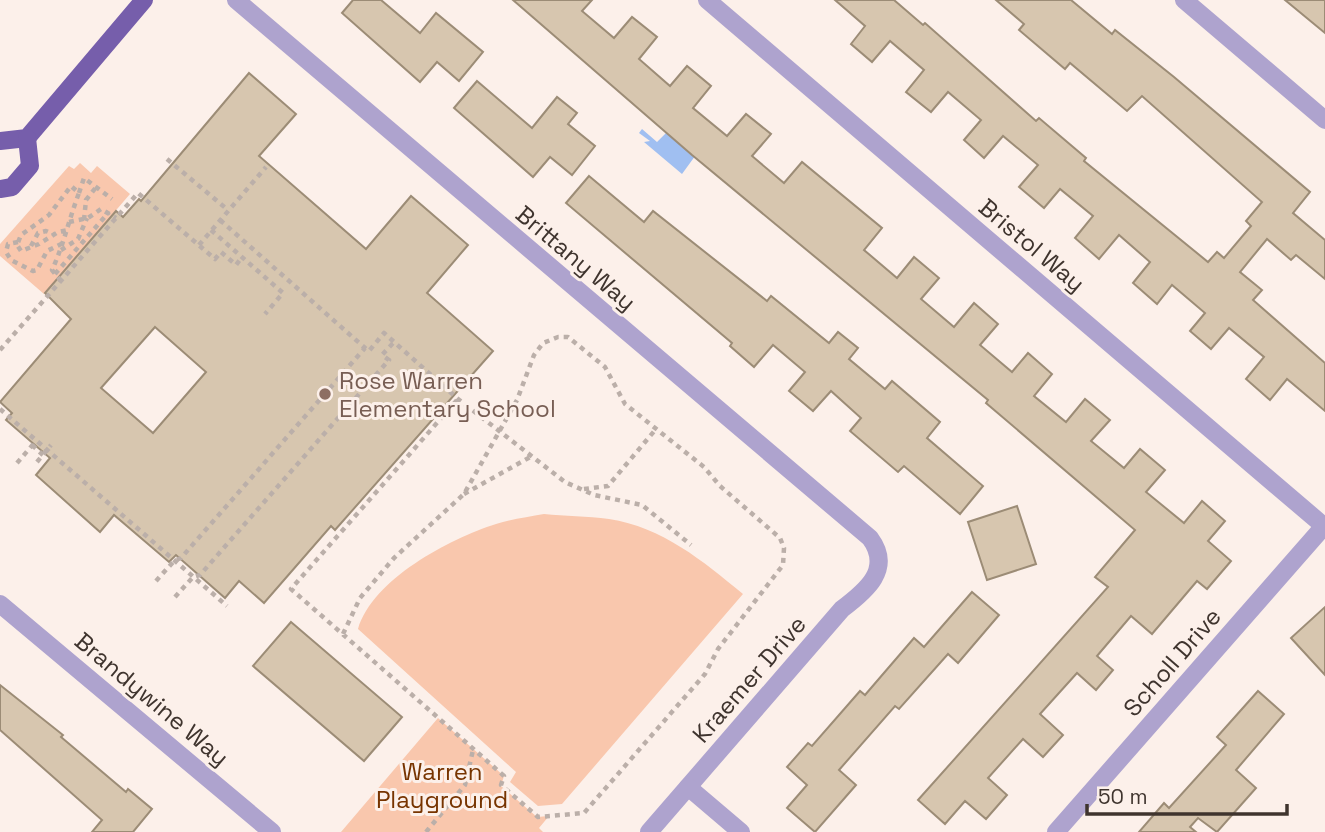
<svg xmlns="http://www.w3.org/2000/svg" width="1325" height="832" viewBox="0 0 1325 832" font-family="'Space Grotesk',sans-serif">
  <rect width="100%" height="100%" fill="#fcf0ea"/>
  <g fill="#f9c7ad">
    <polygon points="80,163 91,173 97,166 130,194 44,294 0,256 0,244 69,166 74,169"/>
    <path d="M544,514c21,2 43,2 65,5 53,8 94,42 134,75l-181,210 -24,2 -28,-24 6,-10 -158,-143c15,-50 91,-90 138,-105 15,-5 32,-7 48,-10z"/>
    <polygon points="438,718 504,776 501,786 537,817 549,816 539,828 543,832 341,832"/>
  </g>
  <polygon fill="#a0bff1" points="642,129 657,142 666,133 692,155 714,130 682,174 644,142 650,141 639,133"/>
  <g fill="#d7c6af" stroke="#9c8c76" stroke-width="2" fill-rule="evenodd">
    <polygon points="353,0 381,0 420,33 436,13 483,52 459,81 437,62 420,82 342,13"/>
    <polygon points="513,0 592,0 582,11 614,38 632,17 657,37 639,59 670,86 687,66 711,86 693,108 727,136 746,114 771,134 752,156 784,183 802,162 882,228 864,250 897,278 914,257 939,278 921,299 954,327 974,303 998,324 980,345 1012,372 1028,353 1052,374 1034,396 1066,422 1085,399 1110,420 1091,441 1124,468 1140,449 1165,470 1146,492 1184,523 1202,501 1225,521 1208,541 1231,561 1207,589 1197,581 1152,634 1131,616 1097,656 1113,670 1096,690 1077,673 1040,714 1063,735 1043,757 1023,739 988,778 1007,795 986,819 965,801 945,824 918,800 1108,587 1095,577 1135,530 986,403 988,400 692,155"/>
    <polygon points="835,0 894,0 923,25 925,23 1036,121 1039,118 1086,158 1084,161 1208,262 1217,252 1224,258 1251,226 1246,221 1262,202 1142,96 1127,111 1070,63 1065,69 1019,30 1024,24 996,0 1071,0 1112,34 1115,30 1174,77 1310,192 1293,213 1325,240 1325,279 1296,255 1291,260 1267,239 1240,272 1262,290 1253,300 1325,363 1325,411 1287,379 1270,400 1246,379 1264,357 1229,328 1211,349 1190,331 1205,313 1172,285 1157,304 1133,283 1150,262 1119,235 1099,259 1075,238 1093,216 1060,189 1044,208 1019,187 1038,165 1003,136 984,158 964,140 981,120 948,92 931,112 906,92 924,70 890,41 872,62 851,44 865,26"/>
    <polygon points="1285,0 1325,0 1325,33"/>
    <path d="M249,73l47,41 -37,42 107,93 45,-53 57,49 -41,48 66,58 -158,179 -4,-4 -67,77 -25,-22 -14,17 -49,-43 -7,7 -55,-47 -14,17 -64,-57 14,-17 -44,-38 6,-7 -12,-11 71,-83 -26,-26 71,-82 7,6 16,-18 2,2zM155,327l51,45 -53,61 -52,-45z"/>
    <polygon points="477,81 532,128 557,97 577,113 568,124 595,146 572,175 550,157 533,177 454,108"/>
    <polygon points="589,176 644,222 653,211 767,301 771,296 829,343 838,332 858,348 849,359 885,389 892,381 940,422 927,438 983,486 960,514 904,466 898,472 850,431 861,418 831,391 813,411 789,391 805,372 773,345 754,367 730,346 732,343 566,203"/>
    <polygon points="1017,506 1036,564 987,580 968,522"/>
    <polygon points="972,592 999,615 958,663 948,654 899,709 895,706 839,770 856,785 815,832 787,808 807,785 787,767 808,743 812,746 860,691 865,695 914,638 924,647"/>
    <polygon points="1325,607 1325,675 1291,638"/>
    <polygon points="291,622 402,717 364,761 253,666"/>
    <polygon points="0,685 63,735 61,737 126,792 128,789 152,809 133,832 92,832 102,820 0,730"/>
    <polygon points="1258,691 1284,714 1236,770 1256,788 1217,832 1198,818 1190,827 1196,832 1139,832 1164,803 1169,808 1226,745 1217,737"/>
  </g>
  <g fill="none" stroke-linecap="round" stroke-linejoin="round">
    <g stroke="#bbafa9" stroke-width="4.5" stroke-dasharray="5 5" stroke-linecap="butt">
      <polyline points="167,159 228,210"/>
      <polyline points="79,193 84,178 112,199"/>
      <polyline points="84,220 86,200 97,186"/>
      <polyline points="220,220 365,348"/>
      <polyline points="69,222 88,218 101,209 116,218"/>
      <polyline points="211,230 283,293 265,314"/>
      <polyline points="18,242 8,244 6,252 11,260 33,271 37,270 47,251 65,242"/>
      <polyline points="199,245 266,167"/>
      <polyline points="31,246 38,233 46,231 53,234"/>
      <polyline points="61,250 78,239 87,218"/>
      <polyline points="55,274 109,212"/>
      <path d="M61,281l-9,-11c12,-26 17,-51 27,-77l-8,-7 -22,29 -28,20 -4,10 4,6 18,-7 19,-12 10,-2"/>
      <polyline points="0,350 138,193 215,259 221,252 236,265 242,257"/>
      <polyline points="0,409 227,606"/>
      <polyline points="32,445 43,455"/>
      <polyline points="37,462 51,445"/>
      <polyline points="17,463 36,441"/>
      <polyline points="584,489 608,486 656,429"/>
      <polyline points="464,494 532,456"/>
      <polyline points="156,581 174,561 181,558 365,348 369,351 384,333 458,399 565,482 594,495 642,505 691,545"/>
      <polyline points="175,597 193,577 200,575 389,360 382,355 394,342"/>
      <path d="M343,634l17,-36 34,-40 70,-64 53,-94 17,-45 9,-12 15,-6h10l37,30 20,37 79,63 16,19 60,52 4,10 -1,17 -65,84 -13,25 -121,139 -46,4 -37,-32 3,-9c-71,-63 -142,-125 -213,-187l167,-190"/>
      <polyline points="426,832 465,785 473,750"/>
    </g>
    <g stroke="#aea3ce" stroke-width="18">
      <path d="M236,0l634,538c23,31 -4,53 -28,71l-193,223"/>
      <polyline points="707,0 1325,527"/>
      <polyline points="1184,0 1325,120"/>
      <polyline points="0,604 272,832"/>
      <polyline points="688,787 741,832"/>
      <polyline points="1056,832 1325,525"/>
    </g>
    <g stroke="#765eab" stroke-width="18">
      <polyline points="0,141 27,138 144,0"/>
      <polyline points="0,189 12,187 30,166 27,138"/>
    </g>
  </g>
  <circle fill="#8d6e63" stroke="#fcf0ea" stroke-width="2.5" cx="325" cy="394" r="7"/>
  <g text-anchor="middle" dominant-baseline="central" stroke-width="6" stroke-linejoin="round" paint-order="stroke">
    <g font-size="24" fill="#3f342e" stroke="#fcf0ea">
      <text transform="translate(1032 245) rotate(40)">Bristol Way</text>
      <text transform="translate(576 258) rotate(40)">Brittany Way</text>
      <text transform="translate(1172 662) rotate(-49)">Scholl Drive</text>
      <text transform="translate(749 679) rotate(-49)">Kraemer Drive</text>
      <text transform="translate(152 699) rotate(40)">Brandywine Way</text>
    </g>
    <g font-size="24" fill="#785e54" stroke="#fcf0ea" text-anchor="start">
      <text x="339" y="380">Rose Warren<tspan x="339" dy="28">Elementary School</tspan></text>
    </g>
    <g font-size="24" fill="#773400" stroke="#fcf0ea">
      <text x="442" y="771">Warren<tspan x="442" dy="28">Playground</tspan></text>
    </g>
  </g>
  <path d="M1087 804v10h200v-10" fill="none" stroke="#3f342e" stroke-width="3.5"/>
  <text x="1098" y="804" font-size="21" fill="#3f342e" stroke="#fcf0ea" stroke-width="5" paint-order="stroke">50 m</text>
</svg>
